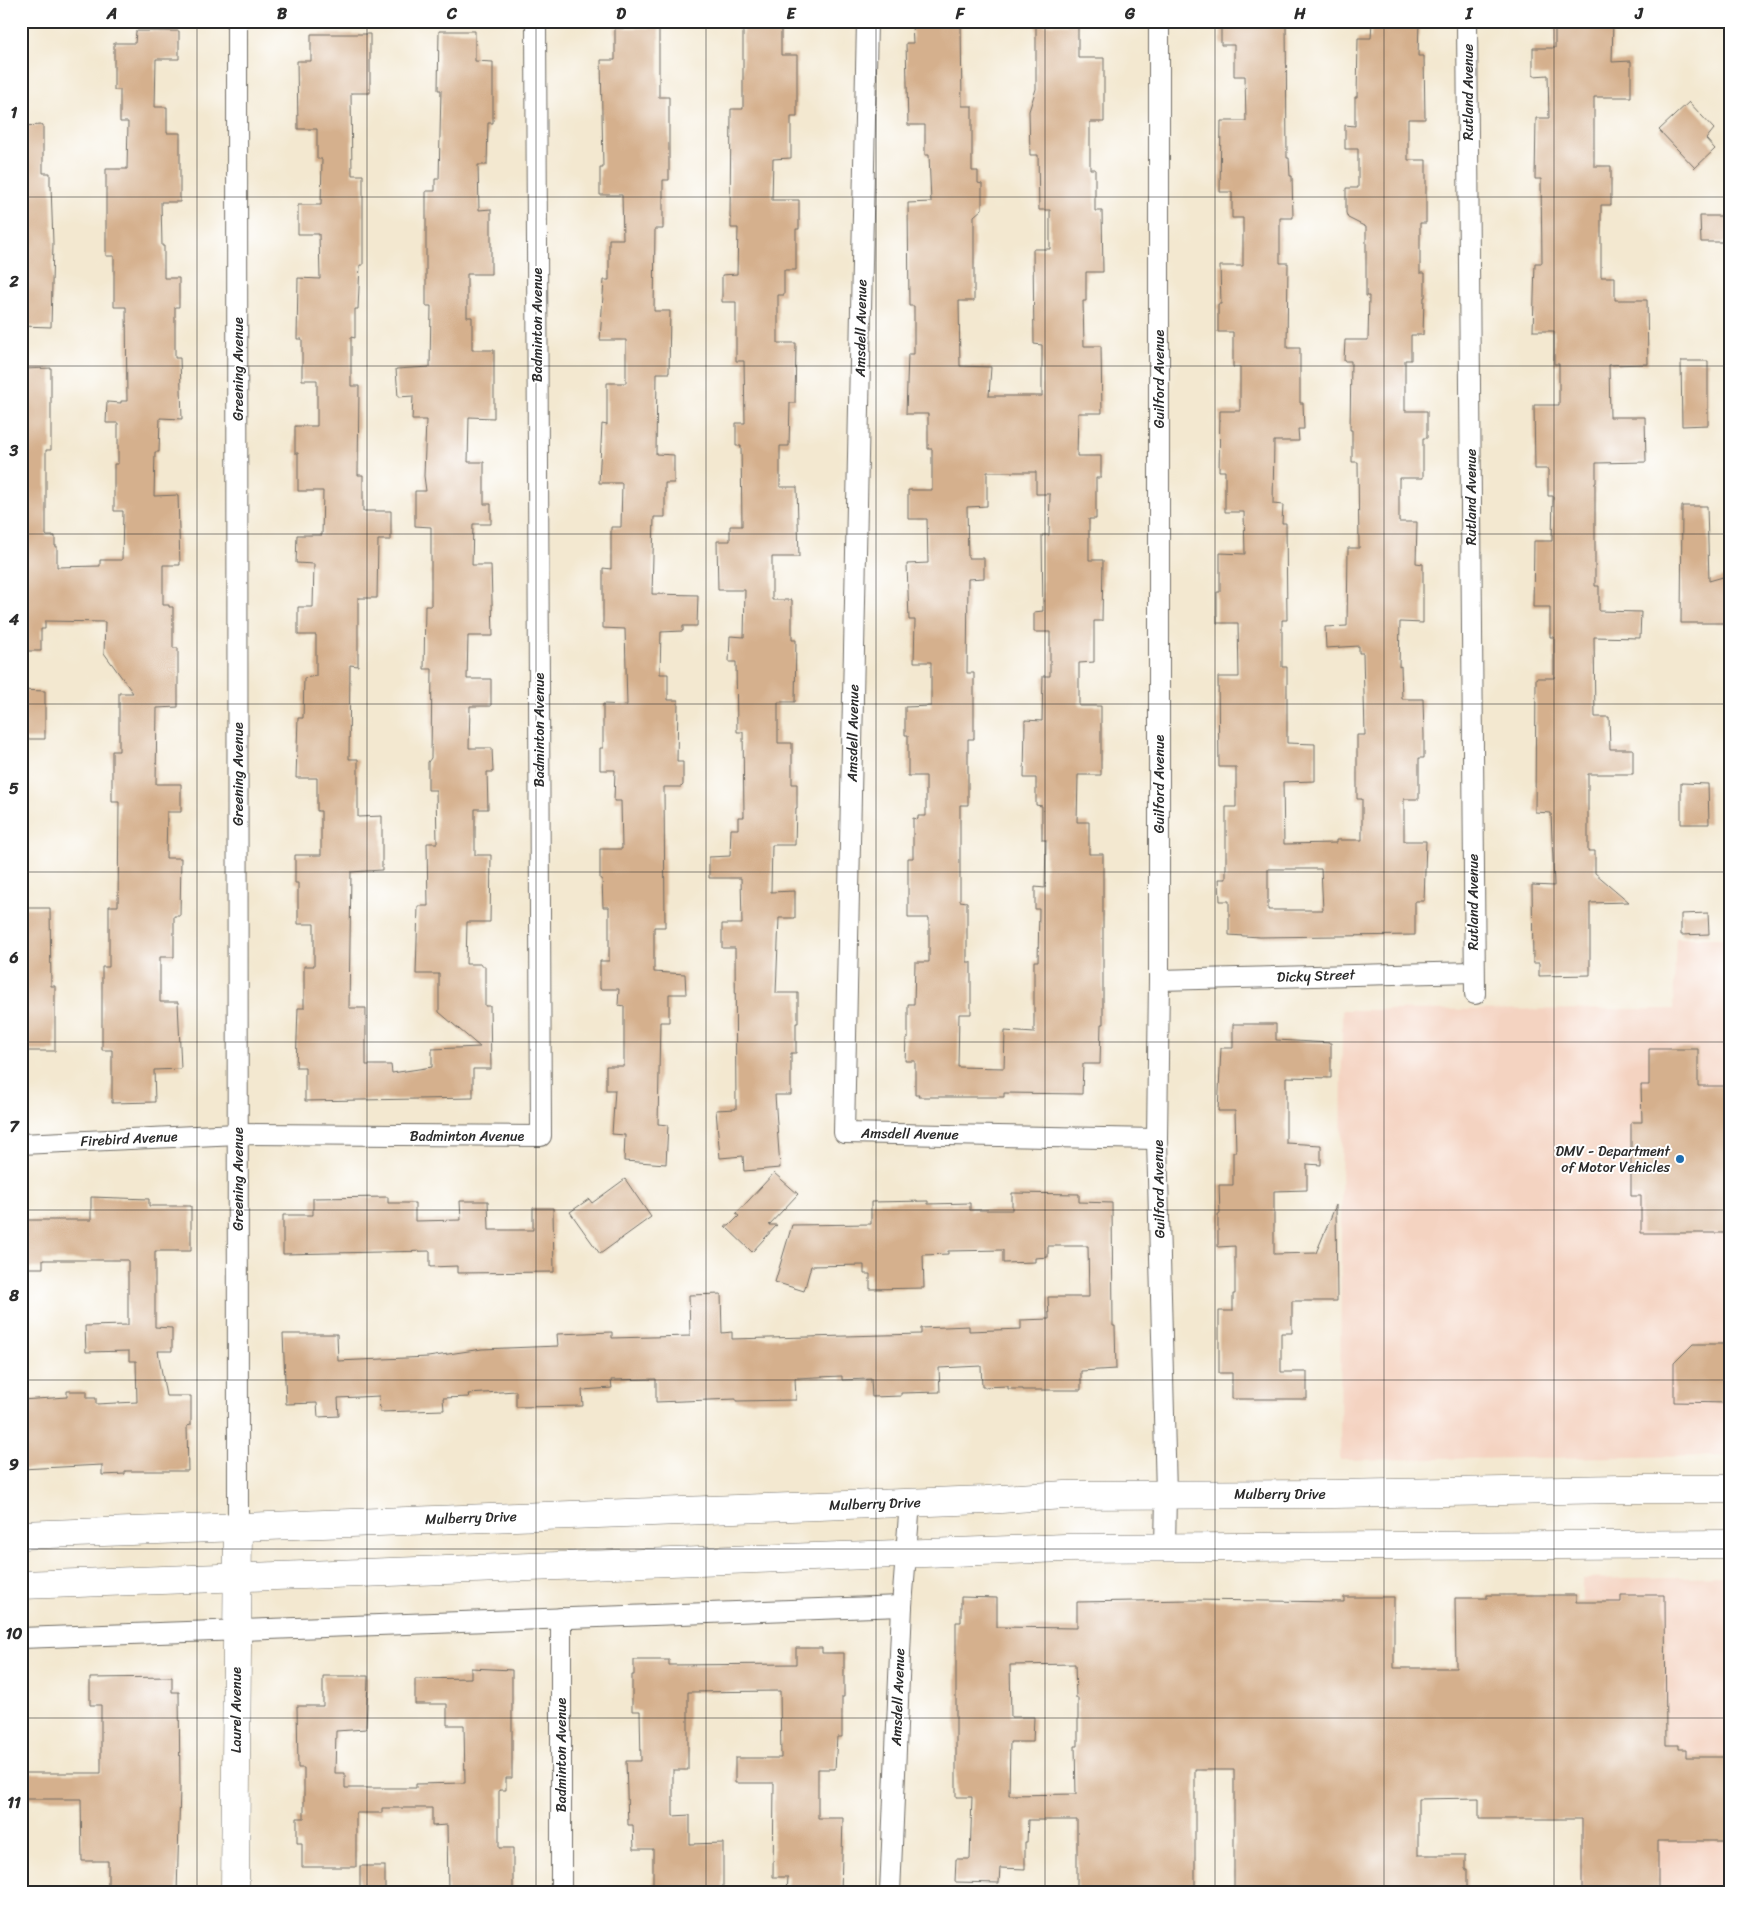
<svg xmlns="http://www.w3.org/2000/svg" width="1751" height="1914" viewBox="0 0 1751 1914" font-family="Sriracha,sans-serif">
  <rect width="100%" height="100%" fill="#fff"/>
  <filter id="ink" filterUnits="userSpaceOnUse"><feTurbulence type="fractalNoise" baseFrequency=".02" numOctaves="2"/><feDisplacementMap in="SourceGraphic" scale="10" xChannelSelector="R" yChannelSelector="G"/><feConvolveMatrix kernelMatrix="1 2 1 2 8 2 1 2 1" color-interpolation-filters="sRGB"/></filter>
  <filter id="wash" filterUnits="userSpaceOnUse"><feTurbulence type="fractalNoise" baseFrequency=".0096" numOctaves="4" result="noise"/><feDisplacementMap in="SourceGraphic" scale="20" xChannelSelector="R" yChannelSelector="G"/><feGaussianBlur stdDeviation="1.12" result="paint"/><feColorMatrix in="noise" values="0 0 0 0 0 0 0 0 0 0 0 0 0 0 0 0 0 1.4 0 .05"/><feComposite in="paint" operator="in"/></filter>
  <g filter="url(#wash)">
    <rect width="100%" height="100%" fill="#f3e8d0"/>
    <g fill="#f4d3c1">
      <polygon points="1676,938 1730,938 1730,1456 1340,1460 1342,1010 1673,1009"/>
      <polygon points="1730,1576 1730,1893 1580,1893 1583,1579"/>
    </g>
    <g id="blocks">
      <g fill="#d5b08d" fill-rule="evenodd">
        <path d="M1221,21h65l1,137h2l1,18h2l1,42h-13v45h8l-1,85h13v55h3l1,26h-6l1,12h-25l-1,63 10,1 -1,18h4l1,97h-5v47h5v76l28,1v37l-32,1 1,62 52,-1v-3h26v-41h-5v-64h8l-2,-82h-4v-7l-33,2 -1,-21 22,-1 1,-78h11l-1,-86h-6v-32h-2l1,-69h-7l1,-21h23l1,-44h-3v-69l-18,-9 -2,-5v-25h12v-39h-13v-24l10,1v-29h2l1,-59h13l1,-17h47l-1,35h6l1,63h-17v41h18v63h-6v50h5v24h-1l-1,38h-12v25h-6v51h22v27h-4v40h-24v44h18l-1,41 7,1v59l-23,-1 -1,45 2,-1 1,33h21l1,36v23h-5v41h-15v42h22l-2,60h-9v34l-155,2 -31,-2v-34h-9l-1,-22h7v-72h10v-40h-17l-1,-90h21l-1,-54h-21v-31h3v-39l25,1 -1,-42h-19v-41h-6l1,-60h20v-44h-7v-35h-15v-28h3l-1,-38h23v-48h-11v-26h-12l1,-71h25l-1,-45h-11v-31h-13zM1268,869h53l2,41h-55z"/>
        <polygon points="1555,21 1613,21 1612,62 1631,61 1631,97 1594,97 1594,166 1611,166 1611,205 1601,205 1601,277 1615,277 1615,300 1647,300 1648,364 1609,365 1610,417 1645,417 1646,462 1596,463 1596,483 1595,483 1595,586 1599,586 1599,611 1641,612 1640,638 1594,637 1595,717 1609,717 1610,749 1633,749 1633,774 1588,774 1588,851 1595,851 1595,873 1629,902 1590,903 1590,975 1539,976 1539,963 1533,963 1532,885 1554,886 1551,813 1535,812 1536,678 1554,678 1554,637 1550,637 1550,607 1533,607 1534,541 1552,541 1553,496 1548,496 1548,469 1535,469 1534,405 1559,405 1559,364 1554,364 1554,331 1533,331 1535,263 1542,263 1541,179 1535,179 1536,118 1549,118 1548,75 1533,76 1533,48 1555,48"/>
        <path d="M961,23l1,83h10v65h6v12l4,1v25l-8,7v85h-15l1,65 31,1 -2,29h53v-51l-8,-1 -1,-95h17v-39h-11l-1,-55h-8l-1,-44 7,-22v-64l42,-1v34h26v64h-14v47h5v42h7l1,61h-17v29h-3l1,45h17l1,67h-24l-1,43h24v22h-5v41h-7v41h14l-1,61h-8v41l-15,1v43h22v69h-23l-1,47h12v32h14v170h-2l-1,40h-17l-1,30 -78,-1v4h-86l1,-2h-4v-34h-10l1,-23h2v-34h6l1,-42h14v-44h-21v-60h5v-40l5,1v-3h8v-40h-18v-41h-3v-28l26,-1v-44h-17l1,-42h-6l-2,-56 21,-1 -1,-44h-19v-29h24v-41h-4v-35h-22l2,-60h6v-48h-5l-1,-103 23,-1 -2,-47h-4v-30h-17l-2,-82h7l-1,-19zM987,472h49v22h14l-1,41h-7l1,76 -9,1v20h16v44h-7l-1,45 -17,-1 -1,58h12v27l6,1v34h4l-1,48 -10,-1v22h4l-1,52h-4v72l-29,-2 -1,37 -46,-1 1,-53h12v-52h-4v-60l-7,-1v-96h8v-66h6v-66h-7l1,-93v-1l16,-1v-20h-16l-1,-51 20,-1z"/>
        <polygon points="743,27 781,27 781,55 797,55 797,117 791,117 791,158 773,159 772,200 799,200 799,229 796,229 796,270 784,270 784,295 778,295 778,343 796,343 795,403 790,403 789,446 780,446 780,487 797,487 799,557 772,557 772,600 792,600 792,640 796,640 795,702 778,702 778,743 792,743 792,784 797,784 797,808 796,808 795,845 772,845 771,892 795,891 795,918 779,918 776,993 798,993 798,1023 796,1023 796,1053 791,1053 791,1095 775,1095 780,1168 744,1171 743,1156 720,1158 716,1110 736,1109 735,948 722,948 722,924 742,924 741,878 709,878 709,857 730,856 731,829 738,829 738,817 744,817 743,732 737,732 736,662 729,662 730,636 744,637 745,590 718,590 717,541 730,541 730,526 742,526 741,446 736,446 736,423 745,423 744,361 736,361 736,302 722,302 722,275 737,274 738,228 731,228 731,218 730,218 731,109 743,109"/>
        <polygon points="615,28 659,28 659,97 669,97 669,180 663,180 663,229 655,229 654,311 670,311 669,373 657,373 656,454 674,455 674,483 665,483 665,517 654,517 652,594 698,595 697,626 683,626 683,631 661,632 660,674 668,674 668,700 678,700 677,762 683,762 683,785 681,787 664,787 665,927 654,927 654,972 685,974 686,994 669,994 669,1022 660,1022 658,1124 668,1125 666,1164 624,1161 625,1135 612,1134 615,1090 606,1090 606,1066 624,1066 624,1006 618,1005 619,989 600,989 600,961 609,961 609,907 603,907 602,879 600,879 600,849 622,849 621,801 614,801 615,770 600,770 600,748 603,748 603,704 627,705 625,629 603,628 603,568 611,569 611,527 621,527 622,483 599,483 602,424 607,425 607,383 626,383 626,340 600,340 604,280 609,280 609,239 623,239 622,195 600,195 600,168 603,168 601,60 615,60"/>
        <polygon points="136,31 179,31 179,59 156,59 155,107 167,107 167,133 180,133 180,202 161,202 162,246 164,246 164,278 179,278 179,307 175,307 175,358 180,358 182,419 160,418 159,452 155,452 154,496 178,495 180,565 163,565 163,605 169,605 169,607 173,607 173,648 178,648 178,707 157,708 156,784 181,784 181,812 167,812 166,858 181,858 180,916 174,916 174,957 160,957 160,1002 178,1002 181,1069 154,1070 155,1102 112,1103 112,1050 102,1050 102,967 109,967 109,906 118,906 119,802 112,802 112,751 119,751 119,693 133,693 104,653 105,622 45,621 45,629 41,629 41,651 21,651 21,369 51,368 51,450 46,450 46,535 47,536 55,536 55,546 57,546 57,567 100,566 100,560 122,560 123,511 114,511 114,464 118,464 118,423 106,423 107,402 121,403 121,401 127,401 126,307 114,307 114,256 106,256 106,169 127,169 128,122 120,122 120,90 114,90 114,43 135,43"/>
        <polygon points="439,31 475,31 475,61 493,62 493,123 488,123 487,165 478,165 479,210 491,209 491,274 467,274 467,317 472,317 472,350 494,350 494,418 469,417 468,462 484,462 484,504 491,504 491,524 473,524 472,565 491,565 493,636 468,636 467,679 491,679 491,706 470,706 469,748 492,748 493,772 487,772 488,809 475,809 475,855 491,855 490,922 467,922 466,964 481,964 481,966 485,966 485,1006 490,1006 491,1069 473,1069 473,1098 305,1101 305,1067 296,1067 298,1008 304,1008 304,966 314,966 314,924 298,924 298,883 295,883 295,855 321,855 321,811 317,811 317,778 296,778 298,718 303,718 304,678 316,676 316,635 298,635 298,607 313,607 314,564 296,563 297,535 322,535 323,491 298,491 298,453 295,453 295,426 317,426 317,380 302,380 302,339 297,339 298,278 320,279 319,234 298,234 298,205 321,205 322,159 317,159 317,129 298,129 297,61 311,61 311,34 370,34 370,93 351,93 352,175 363,175 363,265 360,265 358,309 355,309 355,338 351,337 351,386 359,386 358,475 363,475 363,511 391,511 391,540 378,540 377,598 358,598 358,666 350,665 349,759 358,759 358,817 382,816 382,870 351,872 349,1008 366,1008 366,1065 391,1065 392,1073 432,1067 432,1049 480,1047 439,1012 439,974 416,974 418,906 428,906 427,843 437,843 436,790 428,790 428,762 431,758 432,669 424,669 425,606 431,606 431,527 415,526 415,491 426,491 424,476 426,420 412,420 413,396 398,397 396,369 430,367 431,306 426,306 426,191 435,191 435,179 439,179 441,90 438,90"/>
        <polygon points="1689,102 1714,129 1706,139 1715,149 1695,168 1659,130"/>
        <polygon points="43,125 43,173 50,173 50,186 51,186 53,243 51,327 21,326 21,126"/>
        <polygon points="1700,216 1728,216 1729,242 1701,242"/>
        <polygon points="1681,361 1708,361 1708,425 1682,426"/>
        <polygon points="1682,506 1707,506 1709,581 1730,575 1730,623 1681,623"/>
        <polygon points="21,690 45,691 45,739 21,739"/>
        <polygon points="1681,783 1708,784 1709,824 1681,824"/>
        <polygon points="21,908 50,908 51,986 55,986 55,1051 21,1051"/>
        <polygon points="1708,913 1709,934 1681,935 1681,914"/>
        <polygon points="1233,1024 1276,1024 1276,1040 1331,1043 1331,1078 1286,1077 1286,1143 1321,1145 1321,1165 1307,1164 1307,1190 1274,1191 1274,1254 1316,1253 1336,1205 1337,1301 1292,1301 1292,1333 1281,1333 1281,1372 1307,1372 1307,1399 1232,1399 1232,1373 1219,1373 1219,1311 1233,1311 1233,1294 1235,1294 1235,1246 1218,1247 1218,1214 1220,1214 1219,1185 1233,1185 1233,1152 1236,1152 1235,1111 1218,1111 1221,1048 1233,1048"/>
        <polygon points="1649,1049 1698,1049 1698,1086 1730,1086 1730,1233 1641,1233 1641,1196 1631,1196 1631,1122 1642,1122 1641,1085 1649,1085"/>
        <polygon points="774,1173 798,1194 769,1225 777,1225 752,1252 725,1226 729,1226 739,1216 736,1214"/>
        <polygon points="625,1179 651,1217 600,1254 570,1212 589,1199 592,1203"/>
        <polygon points="1012,1193 1079,1194 1079,1202 1112,1203 1113,1326 1115,1326 1116,1369 1081,1371 1081,1390 1023,1390 1023,1389 1008,1389 1008,1386 982,1387 981,1366 939,1368 940,1392 901,1393 901,1396 872,1397 871,1379 842,1380 842,1376 795,1378 796,1400 736,1401 736,1399 656,1402 656,1379 611,1380 612,1388 582,1390 583,1406 516,1407 516,1391 468,1394 469,1397 443,1398 444,1410 380,1412 379,1396 338,1398 339,1416 318,1417 317,1403 286,1404 283,1334 337,1334 338,1361 428,1357 482,1349 558,1346 557,1334 612,1332 612,1338 690,1336 689,1295 721,1294 722,1333 732,1332 732,1339 921,1334 921,1328 969,1326 969,1331 1021,1329 1021,1320 1049,1319 1048,1297 1089,1297 1088,1246 1048,1246 1048,1257 1035,1258 1035,1262 1003,1263 1003,1250 948,1251 948,1254 923,1255 924,1288 870,1289 870,1274 864,1274 864,1265 811,1266 804,1291 775,1282 792,1225 871,1224 871,1202 928,1201 928,1204 970,1203 970,1210 1012,1210"/>
        <polygon points="91,1197 149,1199 149,1206 191,1206 191,1251 155,1251 155,1327 172,1328 172,1351 158,1351 166,1396 191,1396 191,1425 187,1426 188,1471 125,1471 125,1474 102,1475 102,1465 21,1469 21,1400 67,1397 67,1391 87,1391 87,1398 96,1398 96,1404 137,1402 136,1361 129,1361 129,1351 86,1352 85,1326 128,1325 128,1260 43,1260 43,1268 21,1268 21,1220 91,1220"/>
        <polygon points="388,1197 388,1203 415,1203 415,1221 461,1220 460,1201 488,1201 489,1230 533,1230 533,1208 553,1208 554,1272 457,1273 457,1266 430,1267 430,1251 283,1254 283,1215 313,1215 313,1198"/>
        <polygon points="1693,1344 1730,1344 1730,1403 1674,1402 1674,1363"/>
        <path d="M1487,1595h89v7h45v-7h44l1,150h13v4h7v8h41v6h3v78h-72v52h-76v-74h-103v-21l-61,1v56h47v14h2v24h-123v-4l-58,-1v5h-52v-123h-39v123h-118v-73h-49l-1,22h-2v27l-25,-1 -1,15 -44,-1 1,-23h14l2,-62h-16v-175h5v-25l36,1v29l80,1v-26l113,-2 154,2v-5h50v71h62l-1,-70h32zM1075,1664l1,34h2v48h-3l1,48 -67,1 1,-53h23l1,-25h-23l-1,-52z"/>
        <polygon points="796,1648 822,1648 822,1653 844,1653 844,1697 842,1697 842,1737 837,1737 835,1769 818,1769 818,1818 843,1818 841,1893 787,1893 788,1877 773,1877 774,1783 735,1783 735,1758 781,1758 780,1691 688,1692 688,1770 673,1770 673,1816 690,1815 690,1844 723,1843 723,1891 653,1893 653,1849 634,1849 633,1825 628,1825 626,1761 641,1761 640,1711 632,1711 632,1675 634,1675 634,1660 669,1660 669,1665 796,1664"/>
        <polygon points="471,1668 512,1670 512,1778 506,1778 506,1790 499,1790 499,1848 513,1848 513,1893 448,1893 447,1825 432,1826 432,1808 382,1808 382,1813 356,1813 356,1867 302,1867 302,1843 297,1843 297,1818 304,1818 304,1768 298,1768 297,1706 323,1706 323,1676 368,1676 366,1729 336,1731 335,1773 345,1773 345,1788 416,1788 416,1784 465,1783 464,1725 447,1725 447,1704 415,1704 415,1679 471,1678"/>
        <polygon points="172,1677 172,1692 179,1692 180,1788 177,1893 108,1893 108,1861 82,1861 81,1799 21,1799 21,1773 101,1773 101,1705 90,1705 90,1678"/>
        <rect x="360" y="1866" width="25" height="24"/>
      </g>
    </g>
  </g>
  <g filter="url(#ink)">
    <use href="#blocks" fill-opacity="0" stroke="#716d65" stroke-width="1"/>
    <g fill="none" stroke-linecap="round" stroke-linejoin="round">
      <g stroke="#716d65" stroke-width="22">
        <g id="street">
          <polyline points="237,21 238,1526"/>
          <polyline points="867,21 844,1133 1157,1139"/>
          <polyline points="1159,21 1159,980 1157,1139 1166,1494 1165,1547"/>
          <polyline points="1467,21 1475,994"/>
          <polyline points="1159,980 1474,972"/>
          <polyline points="21,1144 238,1134 541,1136 536,21"/>
          <polyline points="21,1638 902,1606"/>
          <polyline points="561,1893 561,1618"/>
          <polyline points="890,1893 902,1606 910,1502"/>
        </g>
      </g>
      <g stroke="#716d65" stroke-width="29">
        <polyline id="secondary" points="235,1893 238,1526"/>
      </g>
      <g stroke="#716d65" stroke-width="29">
        <g id="primary">
          <polyline points="21,1535 986,1500 1065,1495 1334,1494 1621,1489 1730,1489"/>
          <polyline points="21,1585 1065,1548 1730,1544"/>
        </g>
      </g>
      <use href="#street" stroke="#fff" stroke-width="20"/>
      <use href="#secondary" stroke="#fff" stroke-width="28"/>
      <use href="#primary" stroke="#fff" stroke-width="28"/>
    </g>
  </g>
  <path fill="none" stroke="#2b2b2b" stroke-width="1" stroke-opacity="0.55" d="M197,21v1872M367,21v1872M536,21v1872M706,21v1872M876,21v1872M1045,21v1872M1215,21v1872M1384,21v1872M1554,21v1872M21,197h1709M21,366h1709M21,534h1709M21,704h1709M21,872h1709M21,1042h1709M21,1210h1709M21,1380h1709M21,1549h1709M21,1718h1709"/>
  <circle fill="#1f6fb2" stroke="#fff" stroke-width="2" cx="1680" cy="1159" r="5"/>
  <g text-anchor="middle" dominant-baseline="central" stroke-width="4" stroke-linejoin="round" paint-order="stroke">
    <g font-size="14" fill="#2b2b2b" stroke="#fff">
      <text transform="translate(1468 92) rotate(-90)">Rutland Avenue</text>
      <text transform="translate(537 325) rotate(-90)">Badminton Avenue</text>
      <text transform="translate(861 328) rotate(-89)">Amsdell Avenue</text>
      <text transform="translate(238 369) rotate(-90)">Greening Avenue</text>
      <text transform="translate(1159 379) rotate(-90)">Guilford Avenue</text>
      <text transform="translate(1471 497) rotate(-90)">Rutland Avenue</text>
      <text transform="translate(539 730) rotate(-90)">Badminton Avenue</text>
      <text transform="translate(853 733) rotate(-89)">Amsdell Avenue</text>
      <text transform="translate(238 774) rotate(-90)">Greening Avenue</text>
      <text transform="translate(1159 784) rotate(-90)">Guilford Avenue</text>
      <text transform="translate(1473 902) rotate(-90)">Rutland Avenue</text>
      <text transform="translate(1316 976) rotate(-2)">Dicky Street</text>
      <text transform="translate(910 1134) rotate(1)">Amsdell Avenue</text>
      <text x="467" y="1136">Badminton Avenue</text>
      <text transform="translate(129 1139) rotate(-3)">Firebird Avenue</text>
      <text transform="translate(238 1179) rotate(-90)">Greening Avenue</text>
      <text transform="translate(1159 1189) rotate(-91)">Guilford Avenue</text>
      <text x="1280" y="1494">Mulberry Drive</text>
      <text transform="translate(875 1504) rotate(-2)">Mulberry Drive</text>
      <text transform="translate(471 1518) rotate(-2)">Mulberry Drive</text>
      <text transform="translate(898 1697) rotate(-88)">Amsdell Avenue</text>
      <text transform="translate(236 1710) rotate(-90)">Laurel Avenue</text>
      <text transform="translate(561 1755) rotate(-90)">Badminton Avenue</text>
    </g>
    <g font-size="14" fill="#2b2b2b" stroke="#fff" text-anchor="end">
      <text x="1670" y="1151">DMV - Department<tspan x="1670" dy="16">of Motor Vehicles</tspan></text>
    </g>
  </g>
  <rect width="1751" height="1914" fill="none" stroke="#fff" stroke-width="55"/>
  <rect x="28" y="28" width="1696" height="1858" fill="none" stroke="#2b2b2b" stroke-width="2"/>
  <g font-size="16" text-anchor="middle" font-weight="bold" fill="#2b2b2b">
    <text x="112" y="19">A</text>
    <text x="282" y="19">B</text>
    <text x="452" y="19">C</text>
    <text x="621" y="19">D</text>
    <text x="791" y="19">E</text>
    <text x="960" y="19">F</text>
    <text x="1130" y="19">G</text>
    <text x="1300" y="19">H</text>
    <text x="1469" y="19">I</text>
    <text x="1639" y="19">J</text>
    <text x="14" y="118">1</text>
    <text x="14" y="287">2</text>
    <text x="14" y="456">3</text>
    <text x="14" y="625">4</text>
    <text x="14" y="794">5</text>
    <text x="14" y="963">6</text>
    <text x="14" y="1132">7</text>
    <text x="14" y="1301">8</text>
    <text x="14" y="1470">9</text>
    <text x="14" y="1639">10</text>
    <text x="14" y="1808">11</text>
  </g>
</svg>
